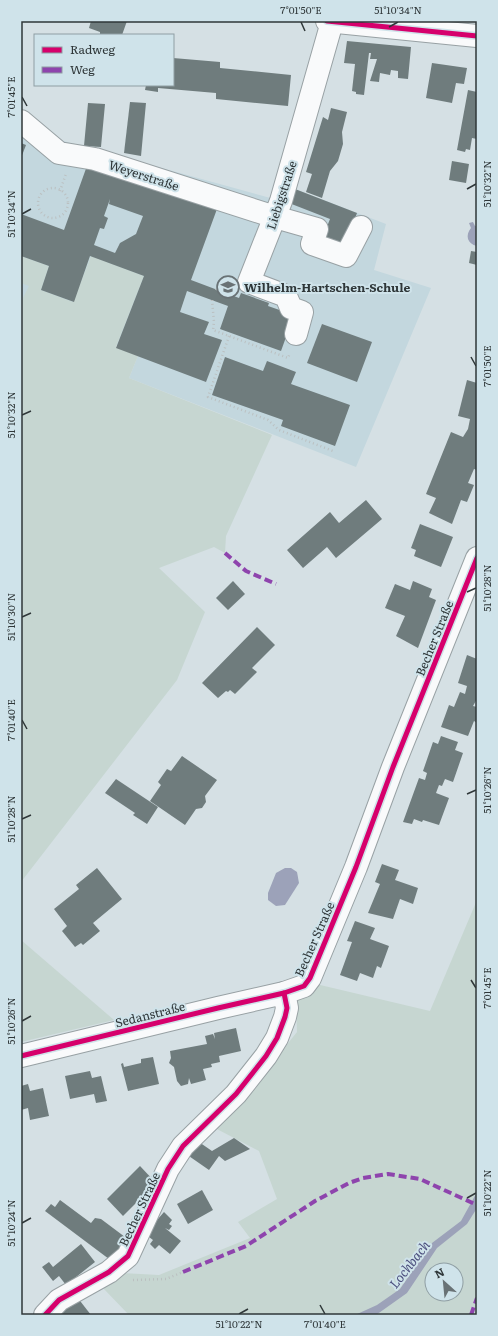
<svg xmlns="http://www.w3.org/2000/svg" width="498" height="1336" viewBox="0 0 498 1336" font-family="Literata,serif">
  <rect width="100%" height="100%" fill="#d5e0e4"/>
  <polygon fill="#c3d7de" points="21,108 60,140 274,199 295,189 386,224 374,270 431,288 356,467 129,378 138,356 26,295 21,302"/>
  <g fill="#c6d6d1" fill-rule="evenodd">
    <polygon points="21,256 49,266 41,290 73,302 91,256 144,276 116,347 138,356 129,378 272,435 226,536 225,553 214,547 159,568 205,612 177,680 21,882 21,302 29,286 21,283"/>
    <path d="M477,900v415h-348l-27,-28 20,-14 37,2 91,-37 -12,-16 39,-23 -18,-48 -46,-24 35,-34 49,-61 -1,-36 20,-12 114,27zM432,1270h24v24h-24z"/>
    <polygon points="21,940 114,1020 21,1042"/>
  </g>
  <g fill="#9ca2b9">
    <path d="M473,222l2,4h2v20c-10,-2 -12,-11 -6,-18l-2,-5z"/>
    <polygon points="285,868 291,868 297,872 299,883 285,905 276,906 268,900 268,893 276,873"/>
    <polygon points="477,1192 477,1208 467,1224 437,1248 407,1293 376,1315 355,1315 377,1305 400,1289 432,1243 461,1221"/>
  </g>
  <g fill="#6f7c7d" fill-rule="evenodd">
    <polygon points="91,21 127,21 122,35 100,35 100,32 89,28"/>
    <polygon points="347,41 411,47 408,79 398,78 398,71 391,70 390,75 380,73 379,82 370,81 377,59 370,59 371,53 369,53 364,95 356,94 356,92 352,91 355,64 344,63"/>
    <polygon points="173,58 220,62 220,68 291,75 288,106 216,99 216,93 158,88 158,92 145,90 146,85 173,85"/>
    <polygon points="432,63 467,68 464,84 456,83 452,103 426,98"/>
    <polygon points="468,90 477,92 477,139 472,138 470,150 466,149 465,152 457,150"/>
    <polygon points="130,102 146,103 141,156 124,153"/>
    <polygon points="88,103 105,104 101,147 84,146"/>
    <polygon points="331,108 347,112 342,132 343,144 338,161 330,171 322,198 306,192 312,174 306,172 323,117 328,120"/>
    <polygon points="21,143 26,145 21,158"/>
    <polygon points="452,161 469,164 466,183 449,180"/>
    <path d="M88,163l129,46 -26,71 48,18 2,-5 28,10 -1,3 26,9 -13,36 -61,-22 8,-23 -41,-15 -7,21 29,10 -5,12 18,6 -16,42 -90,-34 28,-72 -54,-20 -16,46 -33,-12 8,-24 -28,-10v-42l43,16zM110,199l-1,5 34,12 -7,18 -16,9 -5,10 -21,-8 6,-17 4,1 4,-11 -4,-2z"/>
    <polygon points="295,189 357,213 345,245 323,237 330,219 289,203"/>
    <polygon points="471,251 477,252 477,265 469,263"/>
    <polygon points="322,324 372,342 357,382 307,363"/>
    <polygon points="225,357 263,371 267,361 296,372 291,384 350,405 335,446 281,426 283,420 212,395"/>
    <polygon points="467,380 477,383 477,470 474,469 468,483 474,485 467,502 461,500 452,524 429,513 436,498 426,494 451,432 463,437 468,429 470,419 458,416"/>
    <polygon points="366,500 382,519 336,558 327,547 303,568 287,550 330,512 339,523"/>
    <polygon points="420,524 453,537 441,567 414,556 416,550 411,548"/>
    <polygon points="233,581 245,594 228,610 216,598"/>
    <polygon points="413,581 432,589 429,597 436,600 418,648 396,636 405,616 385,608 395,584 410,590"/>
    <polygon points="257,627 275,645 252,668 257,672 235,694 230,690 228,692 226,691 218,698 202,683"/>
    <polygon points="467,655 477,659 477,699 473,706 477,707 477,723 474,721 468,736 441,727 449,705 454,707 460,692 465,694 467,686 458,683"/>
    <polygon points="441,736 458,742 455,750 463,753 453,782 445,779 442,786 439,785 436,793 449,798 439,825 423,820 422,822 414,819 412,824 403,822 419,778 425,780 427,773 423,771 433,742 438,744"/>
    <polygon points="182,756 217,780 205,796 206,802 202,808 196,809 185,825 150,801 161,785 158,782 167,769 171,771"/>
    <polygon points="116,779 158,807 147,824 133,815 135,813 105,793"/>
    <polygon points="382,864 399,870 395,880 418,888 413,904 400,899 393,919 368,913 380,884 375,882"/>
    <polygon points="97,868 122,899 93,923 100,931 83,945 81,943 75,947 62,931 67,926 54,909 79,889 76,885"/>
    <polygon points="355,921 375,928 370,939 389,946 381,968 377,966 373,978 360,973 357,981 340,975 352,942 347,941"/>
    <polygon points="236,1028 241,1051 219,1056 220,1062 211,1064 212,1067 203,1069 206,1080 191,1084 189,1078 188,1084 181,1086 177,1081 174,1067 169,1063 171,1058 170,1051 207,1044 205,1036 213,1034 215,1039 214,1033"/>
    <polygon points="153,1057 159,1084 128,1091 121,1064 123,1063 124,1067 141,1063 141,1059"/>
    <polygon points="90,1071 92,1078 101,1076 107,1101 96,1103 94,1094 70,1099 65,1076"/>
    <polygon points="28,1084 30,1091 43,1088 49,1116 30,1120 28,1108 21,1110 21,1086"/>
    <polygon points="234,1138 250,1149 225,1161 219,1156 209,1170 186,1154 196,1140 212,1151"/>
    <polygon points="140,1166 156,1183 123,1216 107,1199"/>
    <polygon points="202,1190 213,1210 188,1224 177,1204"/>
    <polygon points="60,1200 91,1223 95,1218 101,1219 129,1240 113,1262 45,1211 51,1204 55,1207"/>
    <polygon points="164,1212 172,1220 169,1224 172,1226 169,1230 165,1228 181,1241 170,1254 159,1245 155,1249 150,1244 153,1240 145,1234"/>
    <polygon points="81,1244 95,1262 66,1285 59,1276 53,1281 42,1267 49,1262 53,1267"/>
    <polygon points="77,1297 91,1315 55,1315"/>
  </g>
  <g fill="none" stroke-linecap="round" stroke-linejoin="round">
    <g stroke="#98a1a4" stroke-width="24">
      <g id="minor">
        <polyline points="327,21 477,36"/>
        <polyline points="21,121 59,153 95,159 275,217 317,229 312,244 346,256 361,227"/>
        <polyline points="296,334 302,312 291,308 286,296 249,282 281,201 332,22"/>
        <polyline points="21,1056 218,1008 284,993 304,986 310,978 356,867 393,767 477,558"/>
        <polyline points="45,1315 59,1300 109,1272 128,1256 168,1169 183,1146 236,1094 266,1056 277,1038 285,1017 287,1008 284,993"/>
      </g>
    </g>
    <g stroke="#bbc0c1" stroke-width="2.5" stroke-dasharray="1 3" stroke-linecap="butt">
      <circle cx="53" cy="203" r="15"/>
      <polyline points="60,191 66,174"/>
      <polyline points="216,290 222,279 230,276"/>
      <polyline points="212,300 214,322 213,330 288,358 290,353"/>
      <polyline points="229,336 208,397 268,420 279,430 333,451"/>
      <polyline points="133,1280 166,1279 183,1272"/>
    </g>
    <use href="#minor" stroke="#f9fafb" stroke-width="22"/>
    <g stroke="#8e44ad" stroke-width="4" stroke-dasharray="8 4" stroke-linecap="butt">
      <polyline points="225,553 246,571 276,584"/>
      <polyline points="183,1272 246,1246 315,1201 349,1183 363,1178 388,1174 420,1179 477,1205"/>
      <polyline points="471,1315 477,1298"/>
    </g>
    <g stroke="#cfe3ea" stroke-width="8">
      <g id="cycleway">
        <polyline points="327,21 477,36"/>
        <polyline points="21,1056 218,1008 284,993 304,986 310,978 356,867 393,767 477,558"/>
        <polyline points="45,1315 59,1300 109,1272 128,1256 168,1169 183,1146 236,1094 266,1056 277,1038 285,1017 287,1008 284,993"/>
      </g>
    </g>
    <use href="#cycleway" stroke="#d6006c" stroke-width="5"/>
  </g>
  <path fill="none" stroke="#2f3739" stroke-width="1.5" d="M301,22l4,9M389,27l9,-5M22,97l5,9M467,189l9,-5M22,214l9,-5M471,357l5,9M22,415l9,-4M467,592l9,-4M22,617l9,-4M22,720l5,9M467,794l9,-4M22,819l9,-4M471,980l5,8M22,1021l9,-5M467,1198l9,-5M22,1223l9,-5M320,1305l5,9M239,1314l9,-5"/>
  <defs>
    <g id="school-ring" transform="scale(1.15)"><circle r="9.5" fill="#cfe3ea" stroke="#697275" stroke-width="1.5"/><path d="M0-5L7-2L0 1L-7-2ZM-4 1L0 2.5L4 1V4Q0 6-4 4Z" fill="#697275"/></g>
  </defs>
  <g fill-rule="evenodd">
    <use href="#school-ring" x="228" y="287"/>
  </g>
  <g text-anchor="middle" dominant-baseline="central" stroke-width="4" stroke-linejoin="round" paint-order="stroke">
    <g font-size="12" fill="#2f3739" stroke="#cfe3ea">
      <text transform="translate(144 175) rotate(18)">Weyerstraße</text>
      <text transform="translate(281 195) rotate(-72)">Liebigstraße</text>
      <text transform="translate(434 638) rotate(-68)">Becher Straße</text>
      <text transform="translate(314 939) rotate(-66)">Becher Straße</text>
      <text transform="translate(150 1014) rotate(-14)">Sedanstraße</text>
      <text transform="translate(139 1209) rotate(-65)">Becher Straße</text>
    </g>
    <g font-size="12" font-weight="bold" fill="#2f3739" stroke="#cfe3ea" text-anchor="start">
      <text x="244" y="287">Wilhelm-Hartschen-Schule</text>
    </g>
    <g font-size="13" font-style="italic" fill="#4b4e7d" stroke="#cfe3ea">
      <text transform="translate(409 1264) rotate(-52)">Lochbach</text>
    </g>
  </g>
  <rect width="498" height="1336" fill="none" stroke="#cfe3ea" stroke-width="44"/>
  <rect x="34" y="34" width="140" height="52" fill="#cfe3ea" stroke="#8f9ea3"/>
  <rect x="42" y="47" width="20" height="6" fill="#d6006c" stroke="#8f9ea3"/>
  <text x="70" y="54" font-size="12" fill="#2f3739">Radweg</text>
  <rect x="42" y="67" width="20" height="6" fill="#8e44ad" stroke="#8f9ea3"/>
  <text x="70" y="74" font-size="12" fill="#2f3739">Weg</text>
  <g transform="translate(444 1282) rotate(333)"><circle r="19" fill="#cfe3ea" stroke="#8f9ea3"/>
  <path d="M0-3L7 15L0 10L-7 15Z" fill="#697275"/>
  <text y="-6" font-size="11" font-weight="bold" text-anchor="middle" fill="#2f3739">N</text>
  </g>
  <rect x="22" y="22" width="454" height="1292" fill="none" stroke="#2f3739" stroke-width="1.5"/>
  <g font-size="10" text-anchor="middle" fill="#2f3739">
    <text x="301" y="14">7°01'50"E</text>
    <text x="398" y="14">51°10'34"N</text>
    <text transform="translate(11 97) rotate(-90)" y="4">7°01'45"E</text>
    <text transform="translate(487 184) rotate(-90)" y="4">51°10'32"N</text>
    <text transform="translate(11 214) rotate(-90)" y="4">51°10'34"N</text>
    <text transform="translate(487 366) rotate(-90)" y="4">7°01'50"E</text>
    <text transform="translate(11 415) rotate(-90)" y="4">51°10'32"N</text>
    <text transform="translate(487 588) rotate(-90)" y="4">51°10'28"N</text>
    <text transform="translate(11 617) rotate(-90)" y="4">51°10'30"N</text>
    <text transform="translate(11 720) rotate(-90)" y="4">7°01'40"E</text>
    <text transform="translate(487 790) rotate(-90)" y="4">51°10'26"N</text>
    <text transform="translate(11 819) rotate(-90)" y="4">51°10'28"N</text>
    <text transform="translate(487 988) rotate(-90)" y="4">7°01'45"E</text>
    <text transform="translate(11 1021) rotate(-90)" y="4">51°10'26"N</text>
    <text transform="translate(487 1193) rotate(-90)" y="4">51°10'22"N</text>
    <text transform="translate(11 1223) rotate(-90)" y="4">51°10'24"N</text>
    <text x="239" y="1328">51°10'22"N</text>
    <text x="325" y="1328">7°01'40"E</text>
  </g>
</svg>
